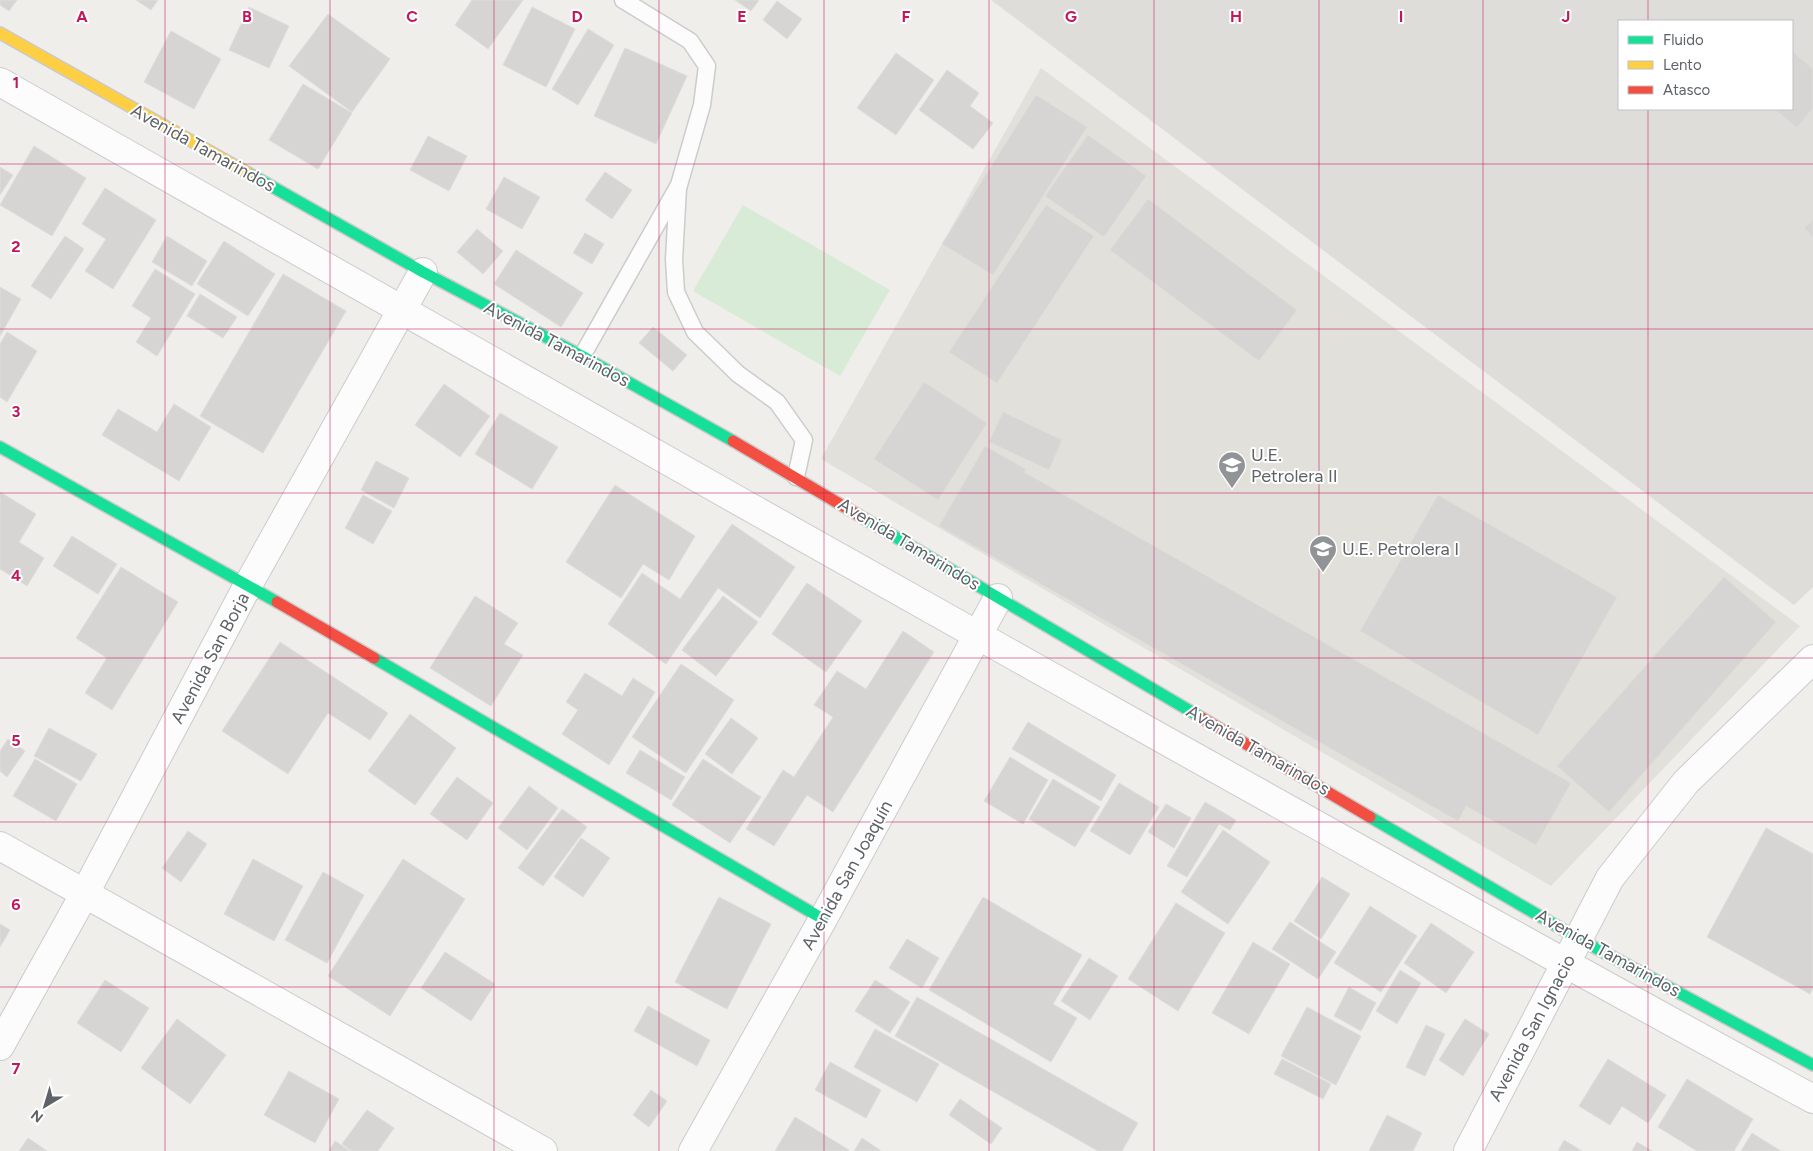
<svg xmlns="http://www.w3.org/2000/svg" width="1813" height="1151" viewBox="0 0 1813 1151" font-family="Figtree,sans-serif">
  <rect width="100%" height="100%" fill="#efeeea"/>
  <path fill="#dfddda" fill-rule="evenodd" d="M991,0h822v587l-19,18zM1619,21h173v88h-173z"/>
  <polygon fill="#e2e0da" points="1041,68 1800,626 1551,886 821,459"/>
  <polygon fill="#d8ebd6" points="743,205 890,290 840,376 693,291"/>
  <g fill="#d6d5d3" stroke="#deddd9">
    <polygon points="0,0 17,0 9,11 0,5"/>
    <polygon points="136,0 158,0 151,10"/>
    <polygon points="472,0 523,0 488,49 455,25"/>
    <polygon points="735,0 759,0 751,11"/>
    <polygon points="777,1 802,19 787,39 763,20"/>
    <polygon points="249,7 289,26 269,68 229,50"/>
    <polygon points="532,7 575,29 546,87 503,65"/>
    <polygon points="328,14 390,59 352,112 289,66"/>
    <polygon points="588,29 614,45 578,105 552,89"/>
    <polygon points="171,31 221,59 194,109 144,82"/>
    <polygon points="625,48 687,76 656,144 594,116"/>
    <polygon points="1792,51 1813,69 1813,108 1797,128 1774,109 1792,109"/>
    <polygon points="896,53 934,80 896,135 857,108"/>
    <polygon points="947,70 979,93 970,106 993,123 973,149 919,110"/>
    <polygon points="303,84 352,113 318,169 269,140"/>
    <polygon points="1036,95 1087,127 993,275 942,244"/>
    <polygon points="1088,135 1146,176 1104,237 1045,196"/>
    <polygon points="428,136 467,156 449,191 410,170"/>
    <polygon points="34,146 86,178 52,236 0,205"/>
    <polygon points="0,167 13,175 0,195"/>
    <polygon points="605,172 632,190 612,219 585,200"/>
    <polygon points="504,177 540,197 522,229 486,209"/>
    <polygon points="105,188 156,220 113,289 85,271 106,239 82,224"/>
    <polygon points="1148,199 1297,310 1259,361 1110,250"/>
    <polygon points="1046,205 1094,236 997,383 949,352"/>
    <polygon points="1813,220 1813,238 1804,228"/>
    <polygon points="477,229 503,251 483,274 457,252"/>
    <polygon points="585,233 604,244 592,264 573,253"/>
    <polygon points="65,236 84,249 51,299 31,286"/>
    <polygon points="167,236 207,261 192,286 152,262"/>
    <polygon points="224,241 275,274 248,316 197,284"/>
    <polygon points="516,250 583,293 561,327 494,284"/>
    <polygon points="155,269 195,294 157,356 136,342 151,318 132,306"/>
    <polygon points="283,274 346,311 263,453 200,416"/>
    <polygon points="0,287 21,299 0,336"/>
    <polygon points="200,294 237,317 223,338 187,316"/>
    <polygon points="653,327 687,355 673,371 639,343"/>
    <polygon points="7,332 37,351 7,402 0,397 0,344"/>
    <polygon points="924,382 987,423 938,500 874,459"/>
    <polygon points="444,384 490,416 460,457 415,425"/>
    <polygon points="174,404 211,427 179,481 102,435 118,409 157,432"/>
    <polygon points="1003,412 1062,440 1049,470 989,442"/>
    <polygon points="500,413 558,447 532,489 475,454"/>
    <polygon points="985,446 1026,469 1024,472 1571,783 1536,845 1466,806 1458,821 939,526"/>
    <polygon points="376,461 409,478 394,508 361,490"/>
    <polygon points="615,485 695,536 669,580 643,564 621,598 566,562"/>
    <polygon points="0,492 36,514 19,542 44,558 27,586 0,569"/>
    <polygon points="363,495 392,511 373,544 345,528"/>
    <polygon points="1438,495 1617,597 1538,735 1360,631"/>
    <polygon points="732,524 795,567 760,618 718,588 666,664 608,624 642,573 680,599"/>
    <polygon points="72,536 117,564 98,594 53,566"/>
    <polygon points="121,567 178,602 112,710 85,693 107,658 76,638"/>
    <polygon points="1724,577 1776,622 1609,812 1557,766"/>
    <polygon points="807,583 862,621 826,672 772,634"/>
    <polygon points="475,596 518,623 504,644 523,655 491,706 430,668"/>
    <polygon points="723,596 758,622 716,676 682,650"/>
    <polygon points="903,631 934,652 833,812 807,795 774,846 746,829 783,770 794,777 833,717 814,705 837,671 866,689"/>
    <polygon points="280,642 388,713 370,740 328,713 288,774 222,731"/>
    <polygon points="681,664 734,700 686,773 632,737"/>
    <polygon points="585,673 622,696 633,678 655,692 609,765 562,734 578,710 566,702"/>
    <polygon points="410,714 456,748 415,805 368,771"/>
    <polygon points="731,718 758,738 732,774 705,754"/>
    <polygon points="1028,722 1116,775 1101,801 1012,749"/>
    <polygon points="49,728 97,754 81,781 34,756"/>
    <polygon points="8,739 25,751 7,777 0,771 0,751"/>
    <polygon points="640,750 685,777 671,800 626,773"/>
    <polygon points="1010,757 1048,780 1023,824 984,801"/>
    <polygon points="35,759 77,784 56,821 13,796"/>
    <polygon points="703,759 761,797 730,843 672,805"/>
    <polygon points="457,777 493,803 467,840 430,814"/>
    <polygon points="1053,779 1100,807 1075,847 1029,819"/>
    <polygon points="1119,783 1159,807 1130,855 1090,831"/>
    <polygon points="529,786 558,808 527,850 498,828"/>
    <polygon points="1205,802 1236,820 1230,830 1219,824 1187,877 1167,866"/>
    <polygon points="1166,804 1191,818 1174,848 1148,832"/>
    <polygon points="562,809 587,827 543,886 518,868"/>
    <polygon points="1766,828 1813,854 1813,988 1810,994 1707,937"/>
    <polygon points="1223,830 1270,862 1228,924 1181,892"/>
    <polygon points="188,831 207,844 181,882 162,868"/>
    <polygon points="581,838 610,858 583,897 554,877"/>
    <polygon points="253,859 303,886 274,941 224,914"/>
    <polygon points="403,859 465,899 390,1016 328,976"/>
    <polygon points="323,872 364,895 327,963 285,940"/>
    <polygon points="1322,877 1350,894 1321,939 1294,921"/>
    <polygon points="719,897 771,924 727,1009 675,982"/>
    <polygon points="983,897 1082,955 1053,1004 1077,1018 1051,1062 929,990"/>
    <polygon points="1176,903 1225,933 1178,1011 1128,979"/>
    <polygon points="1370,906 1417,936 1381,992 1334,963"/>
    <polygon points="1290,922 1336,952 1318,979 1272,949"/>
    <polygon points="1431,923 1474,952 1446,993 1404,963"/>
    <polygon points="0,924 10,930 0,947"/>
    <polygon points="907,939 939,958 922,988 889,968"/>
    <polygon points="1253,942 1290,964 1249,1034 1212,1013"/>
    <polygon points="445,952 495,984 471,1021 421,988"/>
    <polygon points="1089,958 1118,976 1090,1020 1061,1001"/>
    <polygon points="1400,970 1421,983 1397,1024 1376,1011"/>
    <polygon points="105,980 149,1008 121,1052 77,1023"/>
    <polygon points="875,980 910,1002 890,1033 855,1011"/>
    <polygon points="1349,987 1376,1003 1361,1031 1334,1016"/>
    <polygon points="917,997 1138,1123 1122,1151 1098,1151 895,1036"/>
    <polygon points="648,1006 710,1040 697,1066 634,1031"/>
    <polygon points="1307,1007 1361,1036 1336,1085 1281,1056"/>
    <polygon points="177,1019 226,1055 190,1104 141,1068"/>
    <polygon points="1465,1019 1489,1034 1463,1076 1439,1060"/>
    <polygon points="1426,1025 1445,1034 1425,1076 1406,1067"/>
    <polygon points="875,1029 939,1064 917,1102 854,1067"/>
    <polygon points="1282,1059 1331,1084 1323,1099 1274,1074"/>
    <polygon points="1608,1059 1666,1095 1648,1123 1622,1106 1610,1125 1579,1106"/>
    <polygon points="830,1062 881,1090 866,1118 815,1090"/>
    <polygon points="289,1071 339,1099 315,1143 264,1115"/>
    <polygon points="1687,1079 1753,1119 1734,1151 1697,1151 1658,1127"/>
    <polygon points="651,1090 667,1101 649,1127 633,1115"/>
    <polygon points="960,1099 1002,1128 991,1144 949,1115"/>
    <polygon points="367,1110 394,1128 378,1151 352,1151 342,1144"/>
    <polygon points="1387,1115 1422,1133 1413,1151 1369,1151"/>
    <polygon points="795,1117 849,1150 848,1151 775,1151"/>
    <polygon points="1752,1133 1781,1151 1741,1151"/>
    <polygon points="28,1138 47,1151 19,1151"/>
    <polygon points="862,1138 880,1150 880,1151 854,1151"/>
    <polygon points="1564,1140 1582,1151 1558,1151"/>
    <polygon points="335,1141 350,1151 329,1151"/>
    <polygon points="1637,1142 1652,1151 1632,1151"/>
  </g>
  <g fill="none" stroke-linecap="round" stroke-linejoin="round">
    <g stroke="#cbcccc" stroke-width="19">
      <g id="lane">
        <polyline points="678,188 674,259 676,292 695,332 738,374 777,402 804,440 796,477"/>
        <polyline points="582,356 679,185 702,105 707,66 690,41 623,0"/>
      </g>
    </g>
    <g stroke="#cbcccc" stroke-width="30">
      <g id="street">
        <path d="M0,82c345,197 690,392 1036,586 259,145 517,290 777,431"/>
        <polyline points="0,846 543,1151"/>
        <polyline points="0,1046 85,893 248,585 423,272"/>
        <polyline points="693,1151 823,919 998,598"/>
        <polyline points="1468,1151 1610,878 1686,782 1813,659"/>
      </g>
    </g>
    <g stroke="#cacacb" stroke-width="14">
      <g id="fast">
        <polyline points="248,173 423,272 582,356 733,441"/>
        <polyline points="0,447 277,602"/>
        <polyline points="865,519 1202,718"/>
        <polyline points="374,658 823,919"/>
        <polyline points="1370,817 1579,939 1813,1065"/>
      </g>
    </g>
    <g stroke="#cacacb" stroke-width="14">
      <polyline id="slow" points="0,33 248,173"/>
    </g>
    <g stroke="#cacacb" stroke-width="14">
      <g id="jam">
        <polyline points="733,441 865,519"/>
        <polyline points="277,602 374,658"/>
        <polyline points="1202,718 1370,817"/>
      </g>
    </g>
    <use href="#lane" stroke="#fdfcfc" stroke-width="16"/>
    <use href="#street" stroke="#fdfcfc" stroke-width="28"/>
    <use href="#fast" stroke="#16e098" stroke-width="11"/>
    <use href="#slow" stroke="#ffcf43" stroke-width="11"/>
    <use href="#jam" stroke="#f24e42" stroke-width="11"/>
  </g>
  <path fill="none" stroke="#c2185b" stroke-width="1" stroke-opacity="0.55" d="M165,0v1151M330,0v1151M494,0v1151M659,0v1151M824,0v1151M989,0v1151M1154,0v1151M1319,0v1151M1483,0v1151M1648,0v21M1648,109v1042M0,164h1813M0,329h1813M0,493h1813M0,658h1813M0,822h1813M0,987h1813"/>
  <defs>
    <g id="school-pin" transform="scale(1.4375)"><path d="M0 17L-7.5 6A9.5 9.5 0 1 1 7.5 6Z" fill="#919496" stroke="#fff"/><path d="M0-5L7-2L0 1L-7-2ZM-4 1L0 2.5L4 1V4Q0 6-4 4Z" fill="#fff"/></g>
  </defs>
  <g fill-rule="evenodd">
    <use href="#school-pin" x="1232" y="465"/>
    <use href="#school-pin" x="1323" y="549"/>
  </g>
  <g text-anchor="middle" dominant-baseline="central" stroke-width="4" stroke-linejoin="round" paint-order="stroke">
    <g font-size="18" fill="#5f6368" stroke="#fff">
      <text transform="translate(203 148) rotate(29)">Avenida Tamarindos</text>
      <text transform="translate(557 344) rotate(28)">Avenida Tamarindos</text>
      <text transform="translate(909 544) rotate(31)">Avenida Tamarindos</text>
      <text transform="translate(210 658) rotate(-62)">Avenida San Borja</text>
      <text transform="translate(1258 750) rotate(30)">Avenida Tamarindos</text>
      <text transform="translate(847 875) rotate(-61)">Avenida San Joaquín</text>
      <text transform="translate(1608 953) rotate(29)">Avenida Tamarindos</text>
      <text transform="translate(1532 1028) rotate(-62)">Avenida San Ignacio</text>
    </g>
    <g font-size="18" fill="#5f6368" stroke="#fff" text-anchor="start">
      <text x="1251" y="455">U.E.<tspan x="1251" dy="21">Petrolera II</tspan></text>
      <text x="1342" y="549">U.E. Petrolera I</text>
    </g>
  </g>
  <g font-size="16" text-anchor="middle" font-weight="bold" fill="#c2185b" stroke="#fff" stroke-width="4" stroke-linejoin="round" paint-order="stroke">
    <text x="82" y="22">A</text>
    <text x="247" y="22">B</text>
    <text x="412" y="22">C</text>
    <text x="577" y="22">D</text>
    <text x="742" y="22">E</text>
    <text x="906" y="22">F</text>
    <text x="1071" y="22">G</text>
    <text x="1236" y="22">H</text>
    <text x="1401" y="22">I</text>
    <text x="1566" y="22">J</text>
    <text x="16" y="88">1</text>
    <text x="16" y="252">2</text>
    <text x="16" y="417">3</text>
    <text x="16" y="581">4</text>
    <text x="16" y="746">5</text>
    <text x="16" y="910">6</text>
    <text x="16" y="1074">7</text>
  </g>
  <rect x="1618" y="20" width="175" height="90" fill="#ffffff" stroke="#bfc1c3"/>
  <rect x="1628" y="36" width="25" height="8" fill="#16e098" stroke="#bfc1c3"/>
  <text x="1663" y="45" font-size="15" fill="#5f6368">Fluido</text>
  <rect x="1628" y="61" width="25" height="8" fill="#ffcf43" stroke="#bfc1c3"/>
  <text x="1663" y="70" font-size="15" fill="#5f6368">Lento</text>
  <rect x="1628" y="86" width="25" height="8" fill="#f24e42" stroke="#bfc1c3"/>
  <text x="1663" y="95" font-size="15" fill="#5f6368">Atasco</text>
  <g transform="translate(45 1106) rotate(218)" stroke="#ffffff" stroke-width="4" paint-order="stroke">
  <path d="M0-4L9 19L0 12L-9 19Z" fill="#5f6368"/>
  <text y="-8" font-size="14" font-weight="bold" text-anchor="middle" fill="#5f6368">N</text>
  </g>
</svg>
